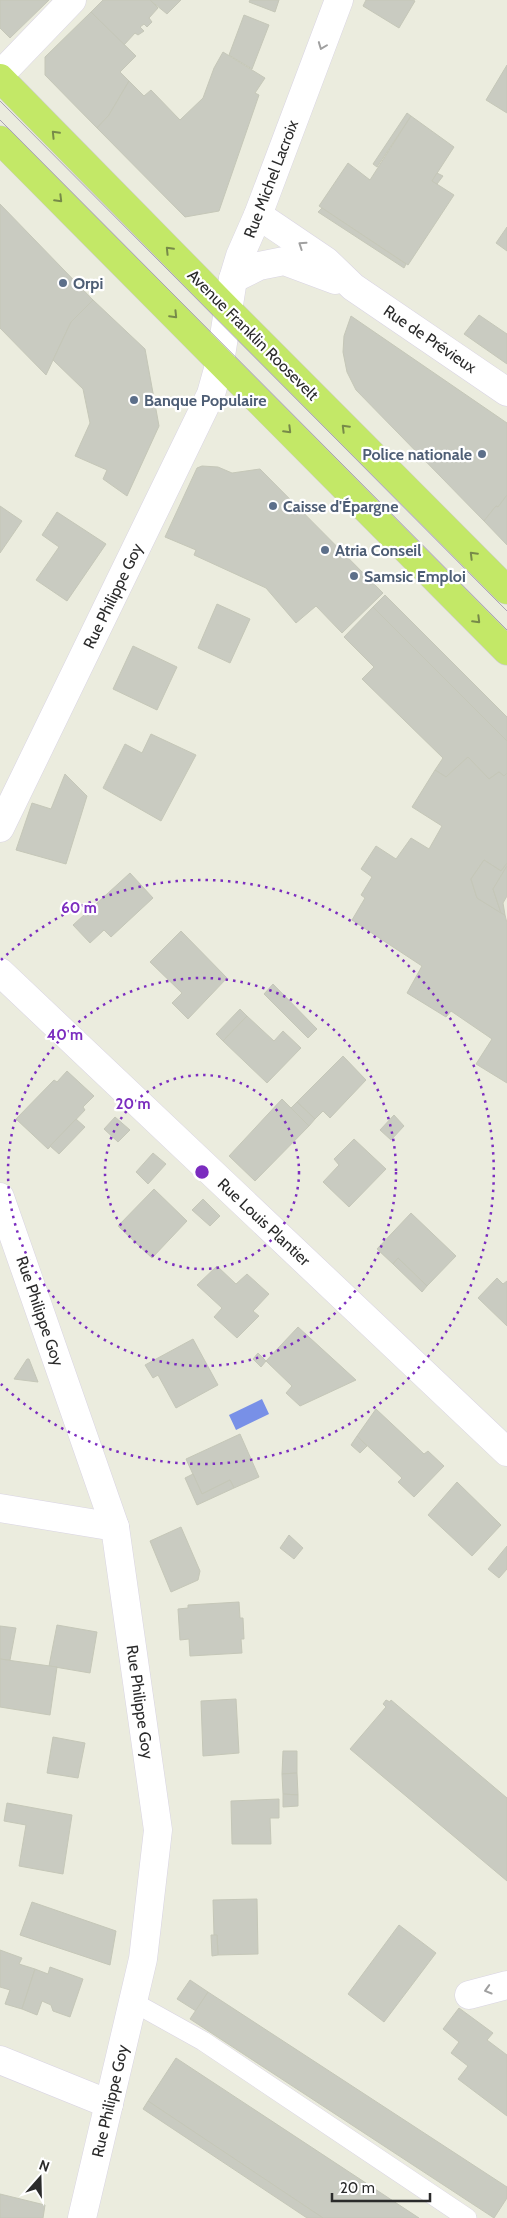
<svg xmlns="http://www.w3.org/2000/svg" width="507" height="2218" viewBox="0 0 507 2218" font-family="Cabin,sans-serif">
  <rect width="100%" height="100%" fill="#ebecde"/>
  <polygon fill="#7890e7" points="262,1399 269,1414 236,1430 229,1415"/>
  <g fill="#c9cbc1" stroke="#c5c7b8">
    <polygon points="0,0 49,0 10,38 0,28"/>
    <polygon points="103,0 150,0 158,8 149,18 152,22 147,27 144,24 140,27 144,31 138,35 135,33 124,45 91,12"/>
    <polygon points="150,0 181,0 167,14"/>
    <polygon points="250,0 279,0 275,12 249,2"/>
    <polygon points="366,0 413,0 415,1 399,28 363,6"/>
    <polygon points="91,12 136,56 120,72 129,81 109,115 97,128 45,75 45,57"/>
    <polygon points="244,15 269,25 252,69 229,55"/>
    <polygon points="223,52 265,78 255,93 259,95 219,211 185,217 97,128 109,115 129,81 144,96 151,90 180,120 203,98 214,68"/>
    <polygon points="507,65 507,113 486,100"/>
    <polygon points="407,113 411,116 377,167 373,164"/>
    <polygon points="411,116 454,147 432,181 454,195 408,265 319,206 348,163 370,180"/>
    <polygon points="437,173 443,176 437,184 432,181"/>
    <polygon points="0,204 93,300 71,322 46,375 0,328"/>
    <polygon points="322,208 406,264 404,268 318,212"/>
    <polygon points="507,227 507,251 496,243"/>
    <polygon points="93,300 145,349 159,426 127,496 103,479 107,470 75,456 90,423 83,389 53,360 71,322"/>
    <polygon points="479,315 507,334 507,364 464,334"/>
    <polygon points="351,316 507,423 507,495 498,507 496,506 484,521 356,390 347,372 343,352 344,336"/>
    <polygon points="202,466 218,467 232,473 260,469 383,593 342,633 316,606 296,623 266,588 194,555 196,550 165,537 197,468"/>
    <polygon points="507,495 507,545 484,521 496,506 498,507"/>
    <polygon points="0,506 22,521 0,553"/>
    <polygon points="57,512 106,544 67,601 36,580 59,547 42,535"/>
    <polygon points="385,595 507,717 507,741 373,607"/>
    <polygon points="217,604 250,619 230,663 198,648"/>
    <polygon points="373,607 507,741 507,773 504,776 499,772 489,779 468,757 446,777 435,770 443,758 362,679 374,667 344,637"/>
    <polygon points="133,646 177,667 157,710 113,689"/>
    <polygon points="151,734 196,755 161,821 103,788 125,744 142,753"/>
    <polygon points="468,757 489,779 499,772 504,776 507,773 507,863 501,871 484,860 471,879 477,898 505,915 507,923 507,1083 476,1064 492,1039 451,1011 446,1017 407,993 422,966 352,920 365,898 361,895 372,877 361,869 376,846 396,859 411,838 429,849 442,826 412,807 435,770 446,777"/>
    <polygon points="65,774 87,796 66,864 16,850 32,803 51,809"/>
    <polygon points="484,860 501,871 507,863 507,866 493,889 501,913 477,898 471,879"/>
    <polygon points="507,866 507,896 503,903 505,915 501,913 493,889"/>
    <polygon points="130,873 153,898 111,937 104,930 90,943 73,925"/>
    <polygon points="181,931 227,978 188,1019 172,1003 182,993 150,962"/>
    <polygon points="273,984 317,1029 308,1038 264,994"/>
    <polygon points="240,1009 247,1016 223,1041 216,1034"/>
    <polygon points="247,1016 274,1041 283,1031 301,1048 267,1083 223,1041"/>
    <polygon points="343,1056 366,1080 330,1118 323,1111 315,1119 297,1102"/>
    <polygon points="67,1071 94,1096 83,1107 85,1110 48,1149 16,1119 54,1080 57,1082"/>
    <polygon points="282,1099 309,1126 255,1181 229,1156"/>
    <polygon points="297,1102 315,1119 309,1126 291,1108"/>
    <polygon points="394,1115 404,1126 391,1140 380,1130"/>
    <polygon points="115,1117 130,1130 118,1142 104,1129"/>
    <polygon points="76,1119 85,1127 59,1154 50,1146"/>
    <polygon points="354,1139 386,1169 349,1207 323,1182 339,1165 334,1159"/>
    <polygon points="153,1153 166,1164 148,1184 136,1172"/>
    <polygon points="154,1189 187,1221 152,1258 118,1226"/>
    <polygon points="203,1199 220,1216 210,1226 192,1210"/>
    <polygon points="411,1213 456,1256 427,1286 398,1258 393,1264 377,1249"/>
    <polygon points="398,1258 427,1286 422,1292 393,1264"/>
    <polygon points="217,1266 236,1284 247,1274 269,1294 253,1311 259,1316 237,1338 214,1317 222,1308 197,1285"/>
    <polygon points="497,1278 503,1284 507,1281 507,1326 478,1298"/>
    <polygon points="298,1327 356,1380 300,1406 286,1393 292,1386 266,1361"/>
    <polygon points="193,1339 218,1385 176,1408 158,1375 153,1378 145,1365"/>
    <polygon points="258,1353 266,1361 261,1367 253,1359"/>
    <polygon points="27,1359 29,1359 38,1382 14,1379"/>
    <polygon points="376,1409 424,1454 428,1451 444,1466 414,1497 398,1482 402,1478 357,1436"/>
    <polygon points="240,1434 259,1477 234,1488 230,1480 202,1494 186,1459"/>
    <polygon points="357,1436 367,1446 360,1453 351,1445"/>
    <polygon points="193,1474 202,1494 230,1480 234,1488 197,1505 185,1478"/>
    <polygon points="457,1482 501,1525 472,1556 428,1515"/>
    <polygon points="181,1527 200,1571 198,1580 171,1592 150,1541"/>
    <polygon points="289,1535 303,1548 294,1559 280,1548"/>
    <polygon points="507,1546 507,1569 499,1578 488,1569"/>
    <polygon points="239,1602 240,1618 243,1618 244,1639 241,1639 242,1653 190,1656 189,1639 180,1640 178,1609 188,1608 188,1605"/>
    <polygon points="57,1625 97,1632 90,1673 49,1666"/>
    <polygon points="0,1626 16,1628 10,1660 0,1659"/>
    <polygon points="0,1659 57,1667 50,1715 0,1707"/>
    <polygon points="236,1699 239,1753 203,1756 201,1701"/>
    <polygon points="386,1700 390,1702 391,1700 507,1798 507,1881 350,1749 386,1707 383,1704"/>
    <polygon points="53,1737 85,1743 78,1778 47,1773"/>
    <polygon points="283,1751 297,1751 297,1773 282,1774"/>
    <polygon points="297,1773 298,1795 283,1794 282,1774"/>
    <polygon points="283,1794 298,1795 298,1806 283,1807"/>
    <polygon points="279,1799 279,1818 270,1818 271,1844 232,1844 231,1801"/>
    <polygon points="7,1803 72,1815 63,1874 19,1866 26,1825 4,1821"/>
    <polygon points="257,1899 258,1954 218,1955 217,1935 214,1935 213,1900"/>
    <polygon points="32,1902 116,1931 110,1965 20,1935"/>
    <polygon points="399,1925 436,1953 384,2022 348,1994"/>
    <polygon points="211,1935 217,1935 218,1955 212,1956"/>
    <polygon points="0,1950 22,1958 19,1964 35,1969 22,2009 5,2004 10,1990 0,1987"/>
    <polygon points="50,1967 83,1979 70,2017 53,2011 51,2005 42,2001 37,2015 22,2009 35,1969 48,1974"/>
    <polygon points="190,1980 208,1992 196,2011 177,1999"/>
    <polygon points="208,1992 507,2187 507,2198 494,2218 190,2019"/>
    <polygon points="459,2008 493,2033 487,2040 507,2055 507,2116 458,2079 468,2066 451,2053 459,2042 443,2029"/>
    <polygon points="176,2058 419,2218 323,2218 148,2101"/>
    <polygon points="148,2101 323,2218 307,2218 143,2109"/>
    <polygon points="0,2194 45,2205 43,2218 0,2218"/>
  </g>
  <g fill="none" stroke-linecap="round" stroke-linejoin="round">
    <g stroke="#d9d4e3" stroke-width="20">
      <polyline id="lane" points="133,2002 203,2041 467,2218"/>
    </g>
    <g stroke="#d9d4e3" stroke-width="29">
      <g id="street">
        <polyline points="0,75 72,0"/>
        <polyline points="258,215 326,261 353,287 507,392"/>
        <polyline points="233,279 259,266 284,261 335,280"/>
        <polyline points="0,828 211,394 220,362 233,279 240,256 258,215 339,0"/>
        <polyline points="0,972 507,1452"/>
        <polyline points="0,1197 115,1527 158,1830 143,1959 82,2218"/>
        <polyline points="0,1508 115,1527"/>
        <polyline points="469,1995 507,1985"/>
        <polyline points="0,2060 109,2104"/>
      </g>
    </g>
    <g stroke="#ccc" stroke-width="29">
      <g id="primary">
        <polyline points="0,78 228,310 507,590"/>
        <polyline points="0,140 507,651"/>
      </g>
    </g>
    <use href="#lane" stroke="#fff" stroke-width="19"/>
    <use href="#street" stroke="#fff" stroke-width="28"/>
    <use href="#primary" stroke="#c3e867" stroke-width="28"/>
    <g stroke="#a8a1b4" stroke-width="1">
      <polyline points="0,101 507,611"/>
      <polyline points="0,120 507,630"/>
    </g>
  </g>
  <defs><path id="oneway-chevron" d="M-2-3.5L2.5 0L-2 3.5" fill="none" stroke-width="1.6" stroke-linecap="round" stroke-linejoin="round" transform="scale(1.25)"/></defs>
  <g stroke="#a0a0a0">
    <use href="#oneway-chevron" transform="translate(322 46) rotate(111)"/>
    <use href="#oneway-chevron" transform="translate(302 245) rotate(-146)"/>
    <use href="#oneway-chevron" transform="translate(488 1990) rotate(164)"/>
  </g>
  <g stroke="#778a49">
    <use href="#oneway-chevron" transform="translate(55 134) rotate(-134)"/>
    <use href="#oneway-chevron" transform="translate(59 199) rotate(45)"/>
    <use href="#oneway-chevron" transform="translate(169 250) rotate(-134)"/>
    <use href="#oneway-chevron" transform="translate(174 315) rotate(46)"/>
    <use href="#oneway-chevron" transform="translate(345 428) rotate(-135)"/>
    <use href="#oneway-chevron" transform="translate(288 430) rotate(45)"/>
    <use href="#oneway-chevron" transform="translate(473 555) rotate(-135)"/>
    <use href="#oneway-chevron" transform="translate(477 620) rotate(45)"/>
  </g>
  <g fill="none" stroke="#7b2cbf" stroke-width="2.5" stroke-dasharray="2.5 5">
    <circle cx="202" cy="1172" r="97"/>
    <circle cx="202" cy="1172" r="194"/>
    <path d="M1 960A292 292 0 1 1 1 1384"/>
  </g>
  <g fill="#5c6f8a" stroke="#fff" stroke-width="2">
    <circle cx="63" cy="283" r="5"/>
    <circle cx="134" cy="400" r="5"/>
    <circle cx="482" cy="454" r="5"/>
    <circle cx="273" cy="506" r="5"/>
    <circle cx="325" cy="550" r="5"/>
    <circle cx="354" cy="576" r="5"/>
  </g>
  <g text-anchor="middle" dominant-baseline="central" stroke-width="4.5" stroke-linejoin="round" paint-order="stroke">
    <g font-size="16" fill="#2b2b2b" stroke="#fff">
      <text transform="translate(271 179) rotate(-69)">Rue Michel Lacroix</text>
      <text transform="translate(253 335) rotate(45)">Avenue Franklin Roosevelt</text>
      <text transform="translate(430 339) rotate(34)">Rue de Prévieux</text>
      <text transform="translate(113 596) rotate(-64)">Rue Philippe Goy</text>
      <text transform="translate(264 1222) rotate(43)">Rue Louis Plantier</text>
      <text transform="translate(40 1311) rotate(71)">Rue Philippe Goy</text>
      <text transform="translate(140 1702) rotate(82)">Rue Philippe Goy</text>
      <text transform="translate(110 2101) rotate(-77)">Rue Philippe Goy</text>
    </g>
    <g font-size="16" font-weight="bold" fill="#4e5e75" stroke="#fff" text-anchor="start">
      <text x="73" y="283">Orpi</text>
      <text x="144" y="400">Banque Populaire</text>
      <text x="472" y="454" text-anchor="end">Police nationale</text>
      <text x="283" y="506">Caisse d'Épargne</text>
      <text x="335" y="550">Atria Conseil</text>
      <text x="364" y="576">Samsic Emploi</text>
    </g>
  </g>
  <circle cx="202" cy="1172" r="8" fill="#7b2cbf" stroke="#fff" stroke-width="2.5"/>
  <g font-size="15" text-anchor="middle" font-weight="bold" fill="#7b2cbf" stroke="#fff" stroke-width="4.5" stroke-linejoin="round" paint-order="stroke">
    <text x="79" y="913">60 m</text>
    <text x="65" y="1040">40 m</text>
    <text x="133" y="1109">20 m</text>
  </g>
  <g transform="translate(40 2178) rotate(20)" stroke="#ffffff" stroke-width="4" paint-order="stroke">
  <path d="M0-4L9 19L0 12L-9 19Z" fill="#2b2b2b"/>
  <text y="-8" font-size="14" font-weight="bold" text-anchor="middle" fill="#2b2b2b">N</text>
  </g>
  <path d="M332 2193v8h98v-8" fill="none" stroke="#2b2b2b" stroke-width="2.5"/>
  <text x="340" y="2193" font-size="15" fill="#2b2b2b" stroke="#ffffff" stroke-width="4" paint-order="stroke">20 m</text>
</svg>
